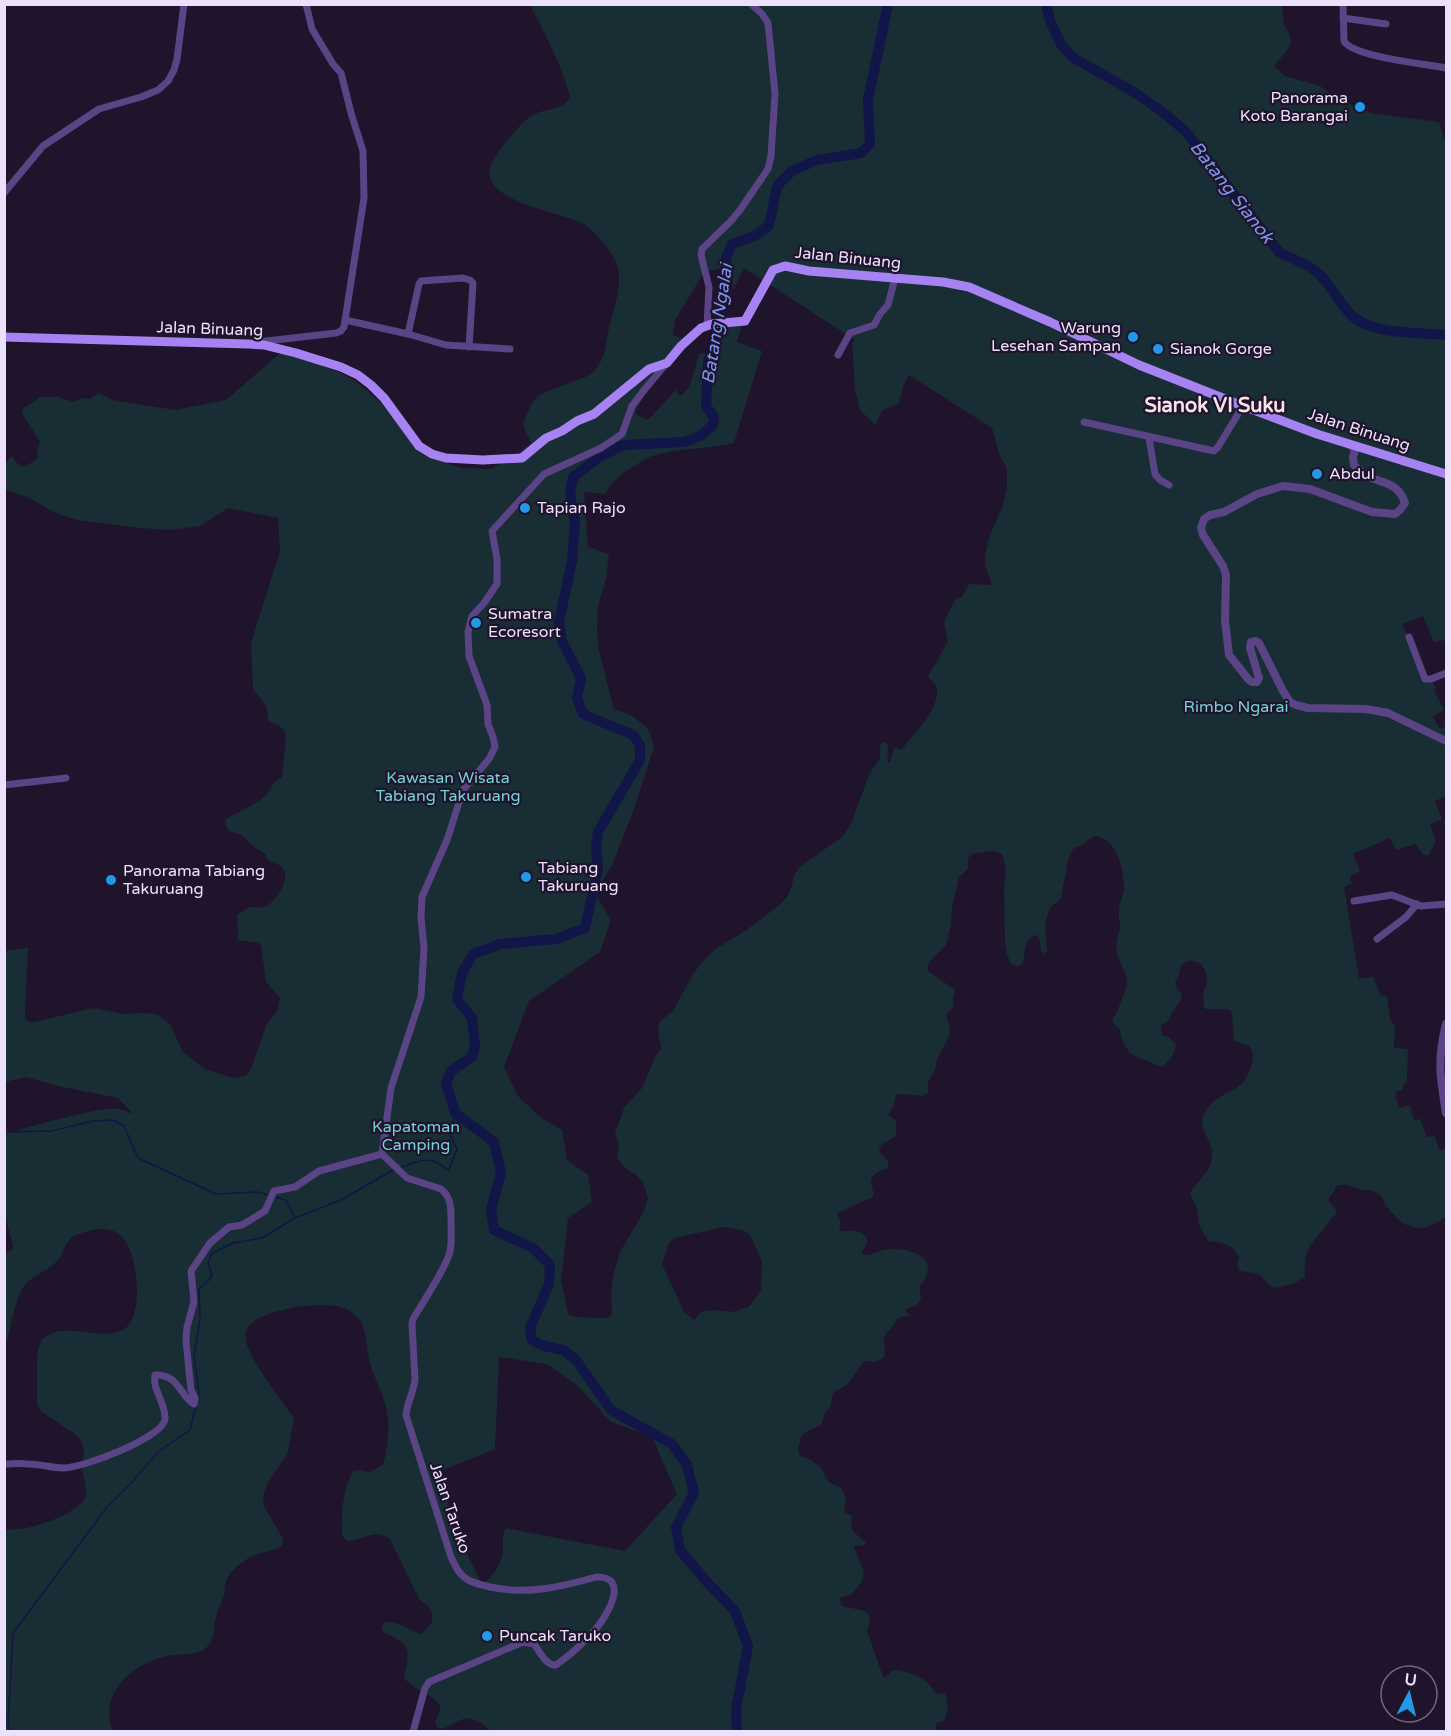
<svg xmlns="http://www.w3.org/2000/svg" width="1451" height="1736" viewBox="0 0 1451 1736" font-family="'Varela Round',sans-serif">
  <rect width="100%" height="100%" fill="#1f142b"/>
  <path fill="#182d34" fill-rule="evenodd" d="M530,5h752l2,19 5,9 2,9 -2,6 -15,18 11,10 35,10 17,12 34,15 68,9 7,22v496l-12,2 -11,-26 -21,8 24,54 5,2 5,7 -2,4 10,19 -11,7 7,12 6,-3v70l-11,5 7,19 -12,4 6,17 -8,15 -5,-2 -8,-10 -19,6 -6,-12 -37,16 7,17 -10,5 2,8 -8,3 15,91 14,-1 8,19h6l3,24 5,5 -1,23 14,1 -1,32 -4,4v5l-8,2 4,16 11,-3 4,15 6,-1 7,18 8,-1 4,14 7,-1v67c-16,14 -33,17 -49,2 -3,-4 -7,-7 -10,-11 -3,-5 -4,-11 -10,-14 -6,-4 -12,-1 -18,-4 -8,-3 -15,-6 -23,-3l-2,6 -5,5v5l7,7v5c-7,6 -10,13 -16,19 -14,16 -16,23 -15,44l-13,7 -18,4 -5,-3 -10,-11 -19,-3 -3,-5 2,-9c-6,-14 -17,-14 -31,-16l-9,-16 -2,-17 -7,-14c7,-16 21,-19 22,-39 1,-19 -20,-27 -4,-47 17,-22 36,-12 44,-45 1,-7 2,-11 -3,-17l-15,-5 -2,-27 -2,-4 -5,-1h-19l-2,-2c0,-4 -1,-10 -1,-14 1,-2 3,-8 4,-9 2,-16 -11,-31 -26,-19l-2,11 -4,6 3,8 4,3c-1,11 -11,18 -13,27l-8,6 1,9 7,2 7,8c-1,7 -7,18 -14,22l-29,-12c-8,-6 -12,-16 -13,-25l-8,-8 2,-6 2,-1 11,-30c1,-14 -11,-25 -11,-39 0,-6 3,-12 4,-18 0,-6 -2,-12 -1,-18 0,-8 5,-15 5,-23 0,-18 -8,-50 -30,-51l-10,8 -11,5 -5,11 -7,38 -3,4 -7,4 -6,17 2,28 -2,3 -4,-3 -2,-14 -3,-2c-13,4 -10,17 -13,28l-5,3 -7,-2 -4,-10 -2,-11 -1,-55 2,-15 -3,-17 -5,-4 -7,-1 -20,3 -3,5v10l-9,8 -7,30 -1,17 -5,21 -15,15 -4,7 1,4 27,19 -2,9 1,7 -8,8 4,14 -1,9 -12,22 -2,11 -7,12v11l-5,3 -22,-2 -5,1 -2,10 -6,10 8,6v15l-15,9 -2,5 9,12v6l-12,5 -5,6c-1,7 4,12 2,18l-36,16 4,10 -2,8c12,0 24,-3 29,10l-6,11 2,3h4c7,-2 16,-6 23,-6 26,-1 51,13 28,38 5,17 0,17 -14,23l4,6c-16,1 -10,4 -19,14 -3,3 -4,3 -6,8 -2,7 3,12 0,20l-9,4 -11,-1 -16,23 -15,9 -3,14 -5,5 -3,12 -18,9 -3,3 -3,15 2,5 11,4 10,8 8,14 12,6 5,9 -2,15 8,4 -1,10 2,5 13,12 -2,3 -8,-1 -2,2 10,25 -1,8 -12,15 -11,3 1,7c9,5 20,2 28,9l1,7 -3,9 16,47h3l7,-7c16,0 36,9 43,24l9,-1c4,10 3,19 -1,28l-7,2 -2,8 -443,1c-10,-8 -18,-17 -31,-12 -7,2 -12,7 -19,9l-5,-2 -2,-5 5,-12v-4c-9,-14 -26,-16 -36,-28 2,-13 9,-29 -4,-37 -5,-4 -12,-6 -18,-10v-5l3,-4c14,-1 24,9 37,12l10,-12v-8l-3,-7 -10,-8 -29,-60c-16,-11 -26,1 -43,2l-5,-5c-1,-22 0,-45 11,-65l4,-1 12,2 14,-7c4,-15 6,-30 5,-46 -1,-19 -13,-38 -18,-56 -3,-12 -3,-25 -7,-37 -1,-5 -10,-13 -15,-16 -18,-12 -88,-1 -100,17 -3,4 -3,9 -2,13 1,17 37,62 48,78l-6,35 -19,28 -5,11 -1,12 20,35 -1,6c-8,7 -20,7 -30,11 -7,4 -20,13 -24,21 -3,5 -3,12 -4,18 -2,7 -6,14 -8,22 -3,10 0,22 -9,30 -10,9 -23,7 -35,8 -28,4 -63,27 -63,58 0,6 2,13 3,18h-107v-202c22,3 66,-12 80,-30l1,-9 -4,-23 2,-16 -2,-9 -7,-8 -33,-22 -5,-7v-41l1,-14 5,-12c5,-2 11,-6 17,-7 20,-3 44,8 63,-1 22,-11 15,-79 -1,-93 -8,-8 -19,-9 -30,-7 -6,2 -15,4 -21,8 -7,7 -8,17 -14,23 -12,13 -30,15 -37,32 -7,17 -9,36 -15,53v-92l7,-4 1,-4 -8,-30v-90l5,7c18,-6 95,-28 110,-24 4,1 9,4 13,5l-15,-16 -60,-12 -32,-9 -21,5v-131l23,-3 -3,67v4l3,2 6,1 59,-14 32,6 18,-1 14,1 13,10 13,28 22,17 28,9 12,-2 6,-7 16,-46 11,-13 2,-12 -14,-16 -5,-36 -2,-3 -21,-3 -1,-26c5,-1 8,-5 13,-7 4,-1 9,2 14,0 11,-4 25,-25 20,-37 -3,-6 -11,-7 -16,-10l-3,-6 -13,-9 -11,-10 -12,-4 -4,-8 2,-5c8,-4 35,-17 39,-23 8,-10 3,-10 16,-18l4,-41c-1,-11 -11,-10 -18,-16l-1,-13 -14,-18 -2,-46 29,-92 -2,-33 -50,-10 -28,18 -30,4 -29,-2 -64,-8 -21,-7 -27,-15 -24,-9v-27h2l3,-5h2l6,7 5,3 10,-5 5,-4 -1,-7 3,-9 -18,-29 1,-5 11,-6 5,-5h20l14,5 10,-4 6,1 10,-6 13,7 63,10 51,-10 54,-47 34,9 27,11 16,9 20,17 25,27 40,35 9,4 12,3 27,1 23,-12 18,-14c-2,-5 -6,-11 -7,-16 -1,-4 1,-9 3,-13 2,-5 5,-12 9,-16 6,-6 32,-14 41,-18 6,-2 12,-4 16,-8 9,-9 12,-20 14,-33 3,-23 16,-48 11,-71 -3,-13 -22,-36 -33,-43 -20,-13 -109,-23 -94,-60 4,-11 29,-42 40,-49 12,-8 32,-5 39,-19 -8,-32 -25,-63 -40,-92zM744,268l111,72 -3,3 3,46 5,21 15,15 7,-14 17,-8 5,-19 5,-9 83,53 8,28 7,13v17l-4,19 -13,30 -5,21v9l7,20 -23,-1 -7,13 -7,3 -11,21 4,20 -12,22 -8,12c2,6 6,6 8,11 7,20 -23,49 -34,63l-2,1 -4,-2h-2l-4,14h-2c-1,-6 1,-12 -1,-19l-3,-1 -4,3v14l-10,13 -19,52 -9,13 -41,29 -7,9 -2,11 -5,11 -10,10 -32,24 -31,19 -10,10 -11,14 -20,37 -13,10 -2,9 3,19 -5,6 -14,33 -18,20 -9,26 4,10 -2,11 1,4 7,9 11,7 7,7 5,16 -4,13 -24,41 -7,24 -2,15 1,21 -1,4 -4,2 -33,-1 -6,-3 -7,-33 7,-63 24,-16 -4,-27 -21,-15 -5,-30 -22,-13 -22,-21 -14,-29 25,-66 71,-49 11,-32 -13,-21v-10l15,-26 21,-54 20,-62 -4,-14 -4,-6 -14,-11 -18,-7 -15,-58 -2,-17 1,-28 8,-27 3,-25 -21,-7 -4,-55 22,2c4,-11 15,-20 25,-26 6,-3 10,-7 16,-10 28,-11 59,-8 87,-15l28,-92 -25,-9 6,-21 -23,3 -10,27 -11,3 -10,34 -9,8 -4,-6 -28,30 -13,-6c11,-30 36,-49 57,-72l-19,-7 2,-15 30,-49 13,-2 14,2 1,19zM724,1227l19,3 7,5 12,26 -1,29 -12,17 -17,5 -18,-2 -13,2 -7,8 -10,-8 -22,-48 7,-21 6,-5zM499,1357l48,7 30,21 34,37 41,15 25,57 -52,57 -119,-23c-4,7 -3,12 -3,20 0,16 -11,29 -21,37l-18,-38 -14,-41 -13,-18 -2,-6 6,-11 54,-22z"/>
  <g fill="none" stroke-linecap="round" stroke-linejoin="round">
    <g stroke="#111547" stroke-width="1.5">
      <polyline points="4,1132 51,1131 93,1121 113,1120 124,1126 138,1158 216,1194 258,1192 268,1195"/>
      <path d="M400,1168c10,-4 25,-11 36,-6 5,2 8,7 13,8l8,-21 -7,-14 5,-22"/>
      <polyline points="276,1197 286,1200 295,1218 341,1200 395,1169"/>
      <polyline points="198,1399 199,1393 194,1357 200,1319 199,1289 208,1281 212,1275 208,1263 211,1254 233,1243 262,1238 295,1218"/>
      <polyline points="12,1732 8,1725 13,1633 107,1507 134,1480 159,1451 190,1430 196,1406"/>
    </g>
    <g stroke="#111547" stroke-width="10">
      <path d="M1046,4l5,19 10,21 11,13 62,35 30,21 22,19 93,120c14,8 29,11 40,22 13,12 23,35 36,44 21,17 65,14 91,17"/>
      <polyline points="737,1732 736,1710 748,1646 735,1611 706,1581 680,1550 676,1527 694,1493 687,1465 672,1444 611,1410 576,1360 563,1350 541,1345 532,1340 530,1328 549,1284 550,1265 533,1248 494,1230 491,1210 501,1173 494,1142 455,1113 446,1083 451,1071 472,1057 475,1045 472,1018 457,999 462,973 473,954 500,944 557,939 585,928 598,869 596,847 598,832 640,760 640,745 633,735 583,714 577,698 581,678 562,641 559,622 572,561 575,523 570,493 573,477 601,456 624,445 685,442 702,435 713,425 714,417 706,406 708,362 724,303 726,258 732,244 754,236 769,226 777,186 792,171 817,160 861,153 870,144 868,100 888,4"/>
    </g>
    <g stroke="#5a4485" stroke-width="7">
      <path d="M1343,4l1,37c9,16 82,23 102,27"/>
      <polyline points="1343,18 1386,24"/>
      <polyline points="4,193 43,146 99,109 141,97 158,90 168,81 174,70 177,59 184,4"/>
      <polyline points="345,320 408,334 446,345 510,349"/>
      <polyline points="707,325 709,287 701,255 702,249 730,222 740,210 768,169 771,156 775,94 768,23 762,14 751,4"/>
      <polyline points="408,334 419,284 421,281 463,278 470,280 473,283 469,347"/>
      <polyline points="258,342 336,333 341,331 344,327 364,198 363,151 351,113 341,73 333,64 312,29 306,4"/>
      <polyline points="838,355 850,333 874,325 880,314 888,305 895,278"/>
      <polyline points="1084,422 1214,451 1218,447 1243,406"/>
      <polyline points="1149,438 1155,474 1160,480 1169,485"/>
      <polyline points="1409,637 1425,679 1431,679 1446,673"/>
      <polyline points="4,785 66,778"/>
      <polyline points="1354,901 1392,895 1421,906 1446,904"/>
      <polyline points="1377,939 1406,917 1417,904"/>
      <path d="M4,1464c8,0 16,-1 24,0 12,0 24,4 36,4 18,0 99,-30 101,-49 1,-16 -13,-29 -10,-44 24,-1 24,20 39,29l1,-6 -4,-8 -5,-49 1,-14 7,-25 -3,-31 19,-28 19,-16 13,-2 23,-14 9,-20 21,-4 24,-16 63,-17"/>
      <path d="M413,1732l12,-44 4,-6 94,-40 11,2c6,8 12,22 22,21 14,-10 28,-22 39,-35 12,-14 36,-54 1,-53 -35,10 -69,18 -106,10 -9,-2 -19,-4 -26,-10 -7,-5 -9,-12 -13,-20l-45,-142c1,-13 8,-23 9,-36l-3,-55 1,-5c11,-19 31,-47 37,-67 2,-11 1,-22 1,-33 0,-12 0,-22 -10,-30l-34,-11 -25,-24 9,-66 30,-91 3,-48 -3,-32 1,-20 25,-57 16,-50 26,-31 6,-12 -2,-10 -5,-13 -1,-19 -18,-49 -1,-24 4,-16 12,-13 13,-19v-25l-5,-28 52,-57 57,-26 21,-14 10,-28 13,-17 20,-24"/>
    </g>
    <g stroke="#5a4485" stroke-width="8">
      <path d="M1351,445l4,5 -2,7 1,8c3,3 7,7 11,10 16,9 33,6 40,28l-5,7 -5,4 -23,-2 -62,-23 -27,-3 -26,8 -33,18 -14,3 -6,4 -3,9 2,7 20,31 3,9 -1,45 4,35 20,25 3,2h5l2,-4 -9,-30 1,-6 5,-1 3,2 24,48 7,11 6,3 12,3 58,1 22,4 58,28"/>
      <path d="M1446,1024c-9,36 -6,52 0,89"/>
    </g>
    <polyline stroke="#a682f2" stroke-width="9" points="4,337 248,344 264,345 296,353 341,367 358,375 371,385 384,398 419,446 432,454 446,458 483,460 522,458 546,438 562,431 577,421 594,414 649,369 667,363 681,346 701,328 712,324 745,321 773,270 785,266 809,271 943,282 969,287 1050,322 1139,365 1243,406 1317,434 1446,474"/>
  </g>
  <g fill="#2199e8" stroke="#1f142b" stroke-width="2">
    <circle cx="1360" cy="107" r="6"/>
    <circle cx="1133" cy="337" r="6"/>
    <circle cx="1158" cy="349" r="6"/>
    <circle cx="1317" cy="474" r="6"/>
    <circle cx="525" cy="508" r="6"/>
    <circle cx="476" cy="623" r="6"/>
    <circle cx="526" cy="877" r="6"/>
    <circle cx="111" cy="880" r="6"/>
    <circle cx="487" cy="1636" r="6"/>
  </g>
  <g text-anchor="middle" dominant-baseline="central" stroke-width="4.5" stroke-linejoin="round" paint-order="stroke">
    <g font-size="16" fill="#ece1fc" stroke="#1f142b" text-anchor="start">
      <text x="1348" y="98" text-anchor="end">Panorama<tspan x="1348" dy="18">Koto Barangai</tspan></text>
      <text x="1121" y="328" text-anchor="end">Warung<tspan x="1121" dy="18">Lesehan Sampan</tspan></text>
      <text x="1170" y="349">Sianok Gorge</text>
      <text x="1329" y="474">Abdul</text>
      <text x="537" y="508">Tapian Rajo</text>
      <text x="488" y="614">Sumatra<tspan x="488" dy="18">Ecoresort</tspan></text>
      <text x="538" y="868">Tabiang<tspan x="538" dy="18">Takuruang</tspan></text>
      <text x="123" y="871">Panorama Tabiang<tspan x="123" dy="18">Takuruang</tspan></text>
      <text x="499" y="1636">Puncak Taruko</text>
    </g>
    <g font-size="16" fill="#ece1fc" stroke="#1f142b">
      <text transform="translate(848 258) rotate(6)">Jalan Binuang</text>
      <text transform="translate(210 329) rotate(2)">Jalan Binuang</text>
      <text transform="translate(1359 430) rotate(18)">Jalan Binuang</text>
      <text transform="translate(450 1508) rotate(71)">Jalan Taruko</text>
    </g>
    <g font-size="16" fill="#73d2d6" stroke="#1f142b">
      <text x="1236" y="707">Rimbo Ngarai</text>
      <text x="448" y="778">Kawasan Wisata<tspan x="448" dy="18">Tabiang Takuruang</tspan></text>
      <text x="416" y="1127">Kapatoman<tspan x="416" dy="18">Camping</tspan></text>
    </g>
    <g font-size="18" font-style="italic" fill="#7a96f1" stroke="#1f142b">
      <text transform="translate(1232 192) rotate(52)">Batang Sianok</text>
      <text transform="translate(717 324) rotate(-81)">Batang Ngalai</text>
    </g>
    <g font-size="20" font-weight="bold" fill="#fce3eb" stroke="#1f142b">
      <text x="1215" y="406">Sianok VI Suku</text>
    </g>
  </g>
  <rect width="1451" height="1736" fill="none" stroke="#ece1fc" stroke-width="12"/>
  <g transform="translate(1409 1694) rotate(7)"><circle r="28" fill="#1f142b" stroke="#71667f" stroke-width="1.5"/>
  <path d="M0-4.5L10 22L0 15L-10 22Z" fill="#2199e8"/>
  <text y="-9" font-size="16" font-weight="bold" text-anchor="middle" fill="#ece1fc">U</text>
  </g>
</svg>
